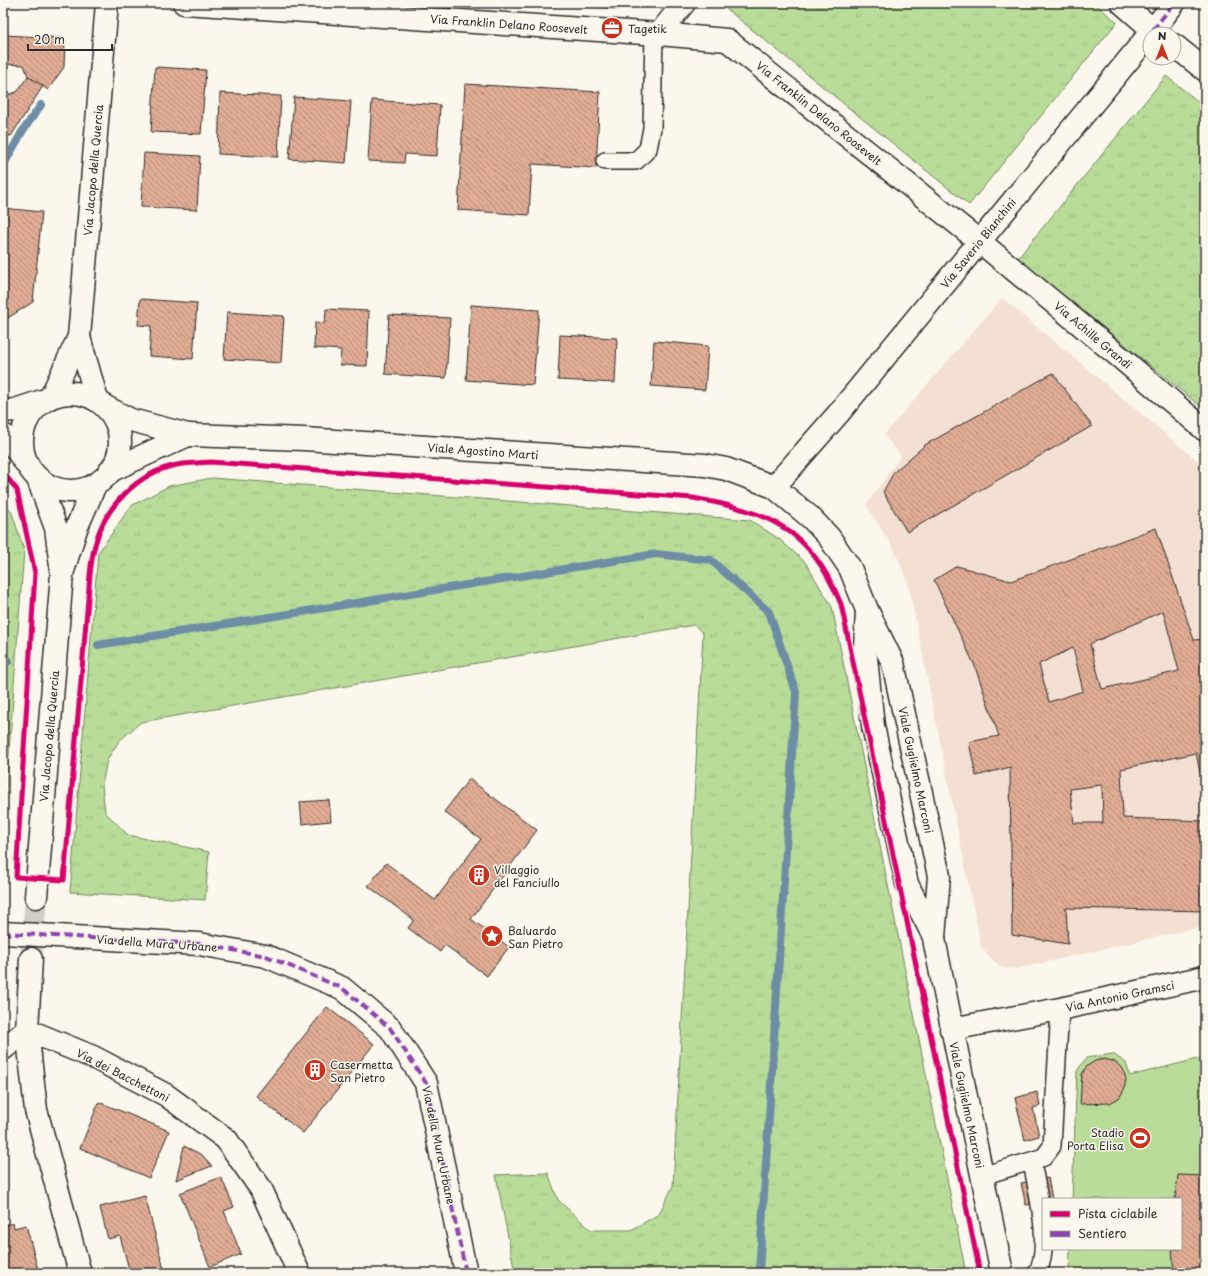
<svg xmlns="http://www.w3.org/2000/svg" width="1208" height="1276" viewBox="0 0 1208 1276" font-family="'Playpen Sans',sans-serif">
  <defs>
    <pattern id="grass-tufts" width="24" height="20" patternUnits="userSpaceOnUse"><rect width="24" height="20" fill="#b9dd98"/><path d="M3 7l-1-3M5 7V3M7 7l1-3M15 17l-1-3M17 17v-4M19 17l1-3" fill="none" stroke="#9fbe83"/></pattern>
    <pattern id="building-back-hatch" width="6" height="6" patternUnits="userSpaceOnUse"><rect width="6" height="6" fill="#e0ac94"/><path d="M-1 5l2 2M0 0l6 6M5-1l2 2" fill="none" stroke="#b68c79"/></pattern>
  </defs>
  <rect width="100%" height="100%" fill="#fbf7ec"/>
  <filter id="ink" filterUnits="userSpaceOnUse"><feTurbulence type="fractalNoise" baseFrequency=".025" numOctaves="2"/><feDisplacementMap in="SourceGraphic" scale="8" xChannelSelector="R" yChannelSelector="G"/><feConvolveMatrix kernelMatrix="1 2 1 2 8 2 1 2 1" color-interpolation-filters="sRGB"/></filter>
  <g filter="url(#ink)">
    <polygon fill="#f3e0d2" points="1002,298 1205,467 1205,926 1016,969 1003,968 989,957 981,946 908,582 893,547 866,505 901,456 884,435"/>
    <g fill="url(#grass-tufts)" stroke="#728462">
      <polygon points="719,3 1094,3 1117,22 969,205"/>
      <polygon points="1166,76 1205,107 1205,410 1018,258"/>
      <polygon points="212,478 750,520 779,539 805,562 832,607 966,1273 515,1273 496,1175 548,1173 558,1200 591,1230 631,1230 659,1214 673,1186 703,633 694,625 141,722 119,741 107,760 102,785 105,812 128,835 209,852 205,900 70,892 98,553 131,506 169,486"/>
      <polygon points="3,498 12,513 24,550 3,833"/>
    </g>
    <polygon fill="#b9dd98" stroke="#728462" points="1113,1054 1126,1063 1130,1076 1205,1057 1205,1273 1069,1273 1070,1249 1181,1249 1181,1199 1072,1199 1077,1071 1086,1058"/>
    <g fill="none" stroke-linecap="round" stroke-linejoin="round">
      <g stroke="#6e8da5" stroke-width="8">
        <polyline points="3,166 22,132 41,105"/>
        <polyline points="98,645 656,554 711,560 769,612 796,692 759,1273"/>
        <polyline points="3,662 9,661"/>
      </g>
    </g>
    <g fill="url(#building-back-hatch)" stroke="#2b2b2b" fill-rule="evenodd">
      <polygon points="552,3 624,3 619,9"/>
      <polygon points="3,35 65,38 64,67 48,90 28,76 24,65 4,64 3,71"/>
      <polygon points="155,67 206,70 201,134 151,132"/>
      <polygon points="28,76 43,86 11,136 3,135 3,98 7,95 17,92"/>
      <polygon points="465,84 600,92 596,168 532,164 529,215 458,210"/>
      <polygon points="220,93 281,96 278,157 218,154"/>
      <polygon points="294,97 351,101 346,163 289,159"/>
      <polygon points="372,100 440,105 437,156 405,154 404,163 368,161"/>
      <polygon points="144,153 200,156 197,210 141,207"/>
      <polygon points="3,208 42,212 33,302 3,321"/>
      <polygon points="140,299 197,303 193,359 149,356 151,326 138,325"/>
      <polygon points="471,305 539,310 533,385 466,380"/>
      <polygon points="326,309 369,311 367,366 340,365 341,350 314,348 315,322 325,323"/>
      <polygon points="227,312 284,316 281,363 224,359"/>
      <polygon points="389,315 450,318 446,378 385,374"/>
      <polygon points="560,335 617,338 615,383 558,380"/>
      <polygon points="654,341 708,346 705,390 651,386"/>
      <polygon points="1053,373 1092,426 907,532 883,492 894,472 925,445"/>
      <path d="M1156,528l38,112 11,-1v272l-139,-3 2,36 -56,-9 -2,-168 -34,9 -7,-34 30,-6 -25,-72 -40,-84 23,-14 54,15zM1163,611l16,60 -77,18 -12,-45zM1073,648l10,43 -34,11 -10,-38zM1196,753l6,29 2,39 -81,-3 -2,-49zM1102,785l1,38h-29l-4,-34z"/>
      <polygon points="469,779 537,830 471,919 509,947 487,976 445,945 440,952 408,928 414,920 368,886 386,863 435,900 481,839 444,812"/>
      <polygon points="329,800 331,821 302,824 300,802"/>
      <polygon points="327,1007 374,1044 303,1133 256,1096"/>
      <polygon points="1105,1059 1115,1062 1123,1069 1126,1079 1124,1090 1119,1098 1110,1103 1080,1104 1082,1074 1087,1066 1095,1061"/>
      <polygon points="1037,1092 1040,1106 1033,1108 1039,1136 1025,1140 1015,1098"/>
      <polygon points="99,1102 169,1131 149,1178 80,1148"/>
      <polygon points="184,1146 202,1155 212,1166 176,1180"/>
      <polygon points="1178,1175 1205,1176 1205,1273 1174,1273 1172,1249 1181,1249 1181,1199 1175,1199"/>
      <polygon points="221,1177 234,1207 224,1211 241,1254 210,1267 180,1193"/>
      <polygon points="1048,1178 1052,1199 1043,1199 1043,1202 1026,1205 1021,1183"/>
      <polygon points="145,1196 165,1273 130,1273 120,1236 108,1239 100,1207"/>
      <polygon points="13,1223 14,1228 26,1225 39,1273 3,1273 3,1226"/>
    </g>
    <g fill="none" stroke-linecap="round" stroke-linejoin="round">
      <polyline stroke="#d1cec5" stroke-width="22" stroke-dasharray="22 11" stroke-linecap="butt" points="31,959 36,897"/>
      <g stroke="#2b2b2b" stroke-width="20">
        <g id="lane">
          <polyline points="605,161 636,161 648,149 652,128 654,34"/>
          <path d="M1032,1162c5,29 20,84 5,111"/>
          <polyline points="982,1176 1044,1157 1052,1146 1060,1009"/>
        </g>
      </g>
      <g stroke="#2b2b2b" stroke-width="25">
        <g id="street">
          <polyline points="184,3 659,34 727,40 979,241 1121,358 1205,430"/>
          <polyline points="659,34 684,3"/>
          <polyline points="1159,34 1153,30 1174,3"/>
          <polyline points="1174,45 1205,70"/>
          <polyline points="79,337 107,3"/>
          <polyline points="51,397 79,337 97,400"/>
          <polyline points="38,479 56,528 62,574 76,529 95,485"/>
          <polyline points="774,487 838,414 1153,30 1122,3"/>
          <polyline points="36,897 62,574"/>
          <polyline points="3,933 199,944 266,956 342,988 390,1028 426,1083 466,1273"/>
          <polyline points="31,959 27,1030 36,1110 80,1273"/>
          <polyline points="951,1029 1060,1009 1205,977"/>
          <polyline points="27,1030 93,1057 166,1095 226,1139 261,1189 299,1273"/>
          <polyline points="3,1049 27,1030"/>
        </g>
      </g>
      <g stroke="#2b2b2b" stroke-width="25">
        <g id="primary">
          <circle cx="71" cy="442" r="49"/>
          <polyline points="106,407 131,420 188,435 110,471"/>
          <polyline points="3,411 15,410 42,401"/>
          <polyline points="3,435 7,437 25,462"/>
          <polyline points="188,435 304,439 705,465 726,469 774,487 810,517 829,537 850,568 867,610 893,663 939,876 934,937 935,944 1002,1273"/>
          <polyline points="867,610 865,648 873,726 907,884 934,937"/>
        </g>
      </g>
      <use href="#lane" stroke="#fbf7ec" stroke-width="17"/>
      <use href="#street" stroke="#fbf7ec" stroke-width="22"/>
      <use href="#primary" stroke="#fbf7ec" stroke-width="22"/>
      <g stroke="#8e44ad" stroke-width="4" stroke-dasharray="8 4" stroke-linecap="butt">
        <polyline points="1153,30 1174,3"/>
        <polyline points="3,933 199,944 266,956 342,988 390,1028 426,1083 466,1273"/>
      </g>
      <g stroke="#fbf7ec" stroke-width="8">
        <path id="cycleway" d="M3,472l14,18 18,83 -19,304 48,3 26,-305c1,-10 2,-20 5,-30 9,-38 44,-73 82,-80 11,-2 23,-2 34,-3l482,36c77,14 116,30 148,106l139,669"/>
      </g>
      <use href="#cycleway" stroke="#d6006c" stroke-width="5"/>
    </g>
  </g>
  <defs>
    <g id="office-disc" transform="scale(1.15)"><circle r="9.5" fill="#c8321e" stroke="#fbf7ec"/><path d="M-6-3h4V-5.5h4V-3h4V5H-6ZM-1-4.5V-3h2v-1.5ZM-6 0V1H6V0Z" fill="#fff"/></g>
    <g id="building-disc" transform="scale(1.15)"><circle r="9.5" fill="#c8321e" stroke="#fbf7ec"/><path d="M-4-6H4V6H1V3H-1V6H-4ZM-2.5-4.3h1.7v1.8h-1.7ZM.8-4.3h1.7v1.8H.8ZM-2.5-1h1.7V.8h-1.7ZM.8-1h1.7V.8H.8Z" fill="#fff"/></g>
    <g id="sight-disc" transform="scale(1.15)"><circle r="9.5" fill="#c8321e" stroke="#fbf7ec"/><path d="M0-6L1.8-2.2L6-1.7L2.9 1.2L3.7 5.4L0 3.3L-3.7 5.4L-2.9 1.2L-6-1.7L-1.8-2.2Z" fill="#fff"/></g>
    <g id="stadium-disc" transform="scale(1.15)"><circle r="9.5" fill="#c8321e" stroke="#fbf7ec"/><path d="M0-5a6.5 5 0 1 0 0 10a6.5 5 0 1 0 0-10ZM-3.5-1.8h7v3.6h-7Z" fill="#fff"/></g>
  </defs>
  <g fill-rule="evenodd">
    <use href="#office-disc" x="612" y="28"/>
    <use href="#building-disc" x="479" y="875"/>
    <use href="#sight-disc" x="492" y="936"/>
    <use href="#building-disc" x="315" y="1070"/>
    <use href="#stadium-disc" x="1140" y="1138"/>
  </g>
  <g text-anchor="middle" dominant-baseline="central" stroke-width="3" stroke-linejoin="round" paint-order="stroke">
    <g font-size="11" fill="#2b2b2b" stroke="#fbf7ec">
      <text transform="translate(509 24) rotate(4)">Via Franklin Delano Roosevelt</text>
      <text transform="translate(819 113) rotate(39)">Via Franklin Delano Roosevelt</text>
      <text transform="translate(93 170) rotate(-85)">Via Jacopo della Quercia</text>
      <text transform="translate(978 243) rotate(-51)">Via Saverio Bianchini</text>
      <text transform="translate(1093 335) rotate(40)">Via Achille Grandi</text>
      <text transform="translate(483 451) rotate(4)">Viale Agostino Marti</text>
      <text transform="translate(49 736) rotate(-85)">Via Jacopo della Quercia</text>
      <text transform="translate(916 770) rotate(78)">Viale Guglielmo Marconi</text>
      <text transform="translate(157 943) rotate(4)">Via della Mura Urbane</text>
      <text transform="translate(1120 996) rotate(-12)">Via Antonio Gramsci</text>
      <text transform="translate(123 1075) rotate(27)">Via dei Bacchettoni</text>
      <text transform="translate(967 1105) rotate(78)">Viale Guglielmo Marconi</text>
      <text transform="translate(439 1145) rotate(78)">Via della Mura Urbane</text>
    </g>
    <g font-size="11" fill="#2b2b2b" stroke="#fbf7ec" text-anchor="start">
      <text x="628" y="28">Tagetik</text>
      <text x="494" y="869">Villaggio<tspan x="494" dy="13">del Fanciullo</tspan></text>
      <text x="508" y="930">Baluardo<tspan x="508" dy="13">San Pietro</tspan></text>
      <text x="330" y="1064">Casermetta<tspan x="330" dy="13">San Pietro</tspan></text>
      <text x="1124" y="1132" text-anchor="end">Stadio<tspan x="1124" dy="13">Porta Elisa</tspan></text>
    </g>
  </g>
  <rect width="1208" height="1276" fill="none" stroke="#fbf7ec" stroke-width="16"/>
  <rect x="8" y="8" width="1192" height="1260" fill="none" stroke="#2b2b2b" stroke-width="1.5" filter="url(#ink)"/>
  <rect x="1042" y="1198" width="140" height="52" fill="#fbf7ec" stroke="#a8a59f"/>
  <rect x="1050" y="1211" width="20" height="6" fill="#d6006c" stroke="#a8a59f"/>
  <text x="1078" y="1218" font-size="12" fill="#2b2b2b">Pista ciclabile</text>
  <rect x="1050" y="1231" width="20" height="6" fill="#8e44ad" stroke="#a8a59f"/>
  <text x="1078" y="1238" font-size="12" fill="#2b2b2b">Sentiero</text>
  <g transform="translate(1162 46)"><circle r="19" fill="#fbf7ec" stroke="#a8a59f"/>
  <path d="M0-3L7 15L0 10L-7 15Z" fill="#c8321e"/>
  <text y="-6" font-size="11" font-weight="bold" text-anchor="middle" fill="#2b2b2b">N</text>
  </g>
  <path d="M28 44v6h84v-6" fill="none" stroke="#2b2b2b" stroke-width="2"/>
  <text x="34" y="44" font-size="12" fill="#2b2b2b" stroke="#fbf7ec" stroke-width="3" paint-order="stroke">20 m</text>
</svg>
